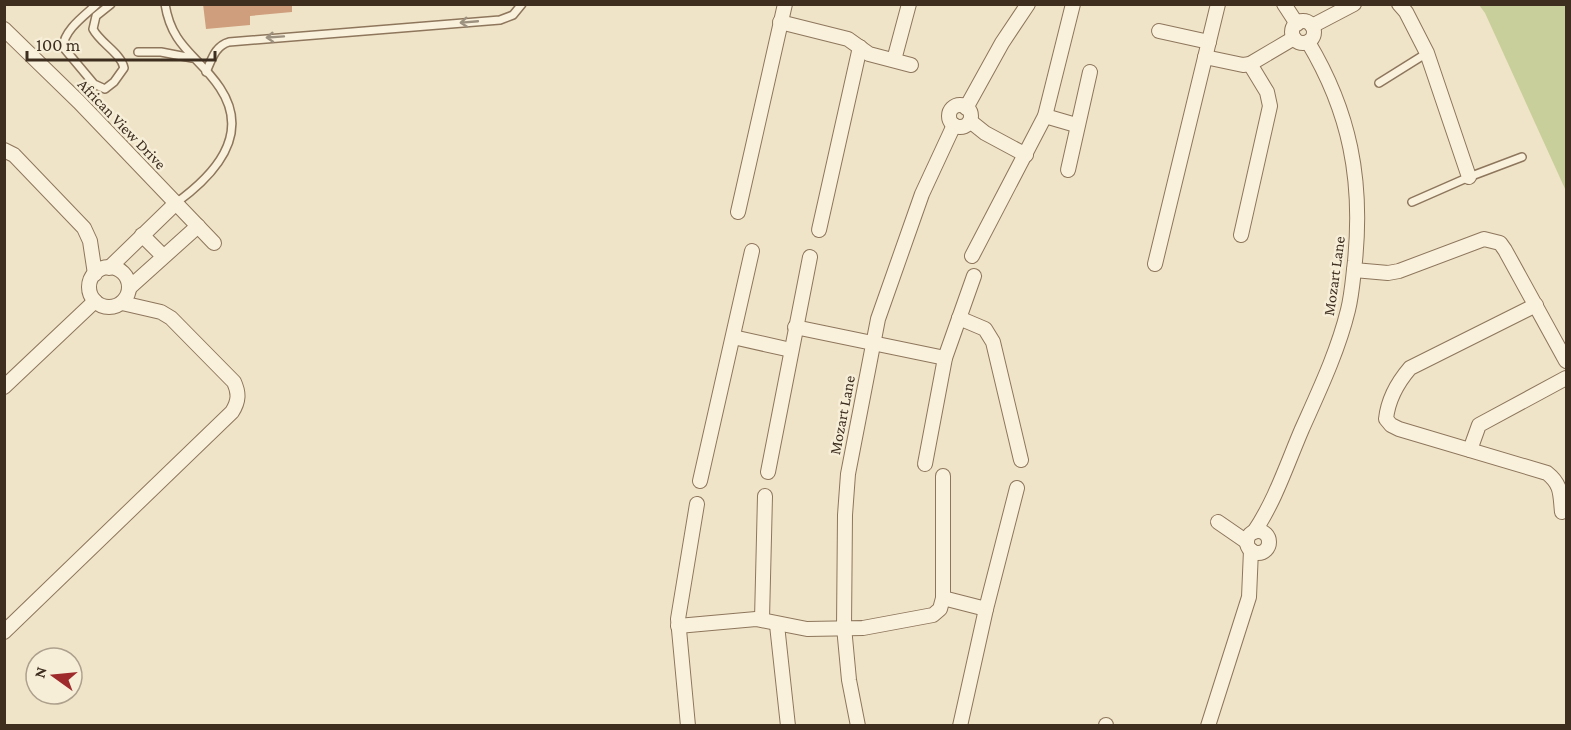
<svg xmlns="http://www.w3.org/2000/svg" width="1571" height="730" viewBox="0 0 1571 730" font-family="'Crimson Pro',serif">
  <rect width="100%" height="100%" fill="#f0e4c8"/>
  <polygon fill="#c9cf9b" points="1479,5 1566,5 1566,191 1485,13"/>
  <polygon fill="#cf9f7d" points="203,4 292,4 292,12 250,16 250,25 206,29"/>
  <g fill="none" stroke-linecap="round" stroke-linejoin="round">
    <g stroke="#8d765c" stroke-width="10">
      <g id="service">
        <path d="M97,4c-13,12 -33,26 -34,43l31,37 11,5 9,-7 10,-14c-3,-15 -24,-25 -31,-39l3,-13 15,-12"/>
        <path d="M165,4c7,44 33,51 55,84 32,48 -7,88 -44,115"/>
        <polyline points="138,52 161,52 192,58"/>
        <path d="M206,72c6,-13 9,-26 23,-30l271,-22 13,-5 9,-11"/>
        <polyline points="1379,83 1427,53"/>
        <polyline points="1412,202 1469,177 1522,157"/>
      </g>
    </g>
    <g stroke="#8d765c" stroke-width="16">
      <g id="minor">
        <polyline points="1284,4 1297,24"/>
        <polyline points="1399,4 1406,12 1427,53 1469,177"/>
        <circle cx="1303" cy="32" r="11"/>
        <polyline points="780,22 848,39 869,54 911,65"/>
        <polyline points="1312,26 1354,4"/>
        <polyline points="4,29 79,102 214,243"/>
        <polyline points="1159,31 1209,42"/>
        <polyline points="1205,57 1243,65 1250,64 1294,38"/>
        <polyline points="894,60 909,4"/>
        <circle cx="960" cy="116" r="11"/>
        <polyline points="966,108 1002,43 1028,4"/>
        <polyline points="1045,116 1076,125"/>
        <polyline points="970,121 985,133 1026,155"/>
        <polyline points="4,150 14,155 84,228 90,241 95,274"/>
        <polyline points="1068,170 1090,72"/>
        <polyline points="738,212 785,4"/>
        <polyline points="819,230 860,47"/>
        <polyline points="142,235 163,256"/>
        <polyline points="1241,235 1270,106 1267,92 1250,64"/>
        <polyline points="972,256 1045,116 1073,4"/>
        <polyline points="1155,264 1218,4"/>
        <circle cx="109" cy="287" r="20"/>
        <polyline points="109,268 176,203"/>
        <polyline points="1354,270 1388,273 1399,271 1484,239 1500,243 1505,250 1566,361"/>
        <polyline points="129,288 198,226"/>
        <path d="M1536,305l-126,63c-12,14 -22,32 -24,51l5,6 8,4 148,44c15,12 13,21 15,39"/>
        <polyline points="959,318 985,329 993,342 1021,460"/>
        <polyline points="795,327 945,358"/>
        <polyline points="733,337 791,350"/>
        <polyline points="4,387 95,301"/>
        <polyline points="1470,450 1479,425 1566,378"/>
        <polyline points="925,464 945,358 974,276"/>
        <polyline points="768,472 810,257"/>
        <polyline points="700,481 752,251"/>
        <polyline points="1218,522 1247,542"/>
        <circle cx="1258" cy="542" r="11"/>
        <path d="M1254,532c21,-31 33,-68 48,-103 17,-38 36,-78 46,-119 4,-16 5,-33 7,-49 8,-81 -5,-149 -47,-219"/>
        <polyline points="943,598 986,609"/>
        <polyline points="762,619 765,496"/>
        <polyline points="777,625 788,726"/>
        <polyline points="678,626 756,619 807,629 863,628 933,615 940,609 943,598 943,476"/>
        <path d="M4,632l228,-220c7,-11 7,-19 2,-30l-63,-64 -10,-6 -39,-9"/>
        <polyline points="688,726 678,619 697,504"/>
        <polyline points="858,726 849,680 844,627 845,515 848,474 878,319 922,194 954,125"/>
        <polyline points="960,726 986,609 1017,488"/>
        <polyline points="1106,726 1106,725"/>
        <polyline points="1208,726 1249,597 1251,550"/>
      </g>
    </g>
    <use href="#service" stroke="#faf1dc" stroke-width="7"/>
    <use href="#minor" stroke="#faf1dc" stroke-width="14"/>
  </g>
  <defs><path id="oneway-shaft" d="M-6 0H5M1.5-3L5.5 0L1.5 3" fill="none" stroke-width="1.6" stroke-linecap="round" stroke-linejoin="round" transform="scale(1.5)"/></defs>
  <g stroke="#9c907e">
    <use href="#oneway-shaft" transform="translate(469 22) rotate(175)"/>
    <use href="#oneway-shaft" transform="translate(275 37) rotate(176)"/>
  </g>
  <g text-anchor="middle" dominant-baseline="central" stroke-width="5" stroke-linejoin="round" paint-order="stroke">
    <g font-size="16" fill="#3d2e20" stroke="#f7eed8">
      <text transform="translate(122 124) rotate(46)">African View Drive</text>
      <text transform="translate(1334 276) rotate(-82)">Mozart Lane</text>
      <text transform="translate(842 415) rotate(-79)">Mozart Lane</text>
    </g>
  </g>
  <rect width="1571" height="730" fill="none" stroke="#3d2e20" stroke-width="12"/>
  <g transform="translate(54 676) rotate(285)"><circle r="28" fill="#f7eed8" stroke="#ada18e" stroke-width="1.5"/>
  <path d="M0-4.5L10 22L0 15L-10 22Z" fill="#9e2a2b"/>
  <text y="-9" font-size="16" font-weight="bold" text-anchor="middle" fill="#3d2e20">N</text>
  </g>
  <path d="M27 51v9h188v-9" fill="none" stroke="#3d2e20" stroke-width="3"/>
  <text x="36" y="51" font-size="18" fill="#3d2e20" stroke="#f7eed8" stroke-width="4.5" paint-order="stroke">100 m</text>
</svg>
